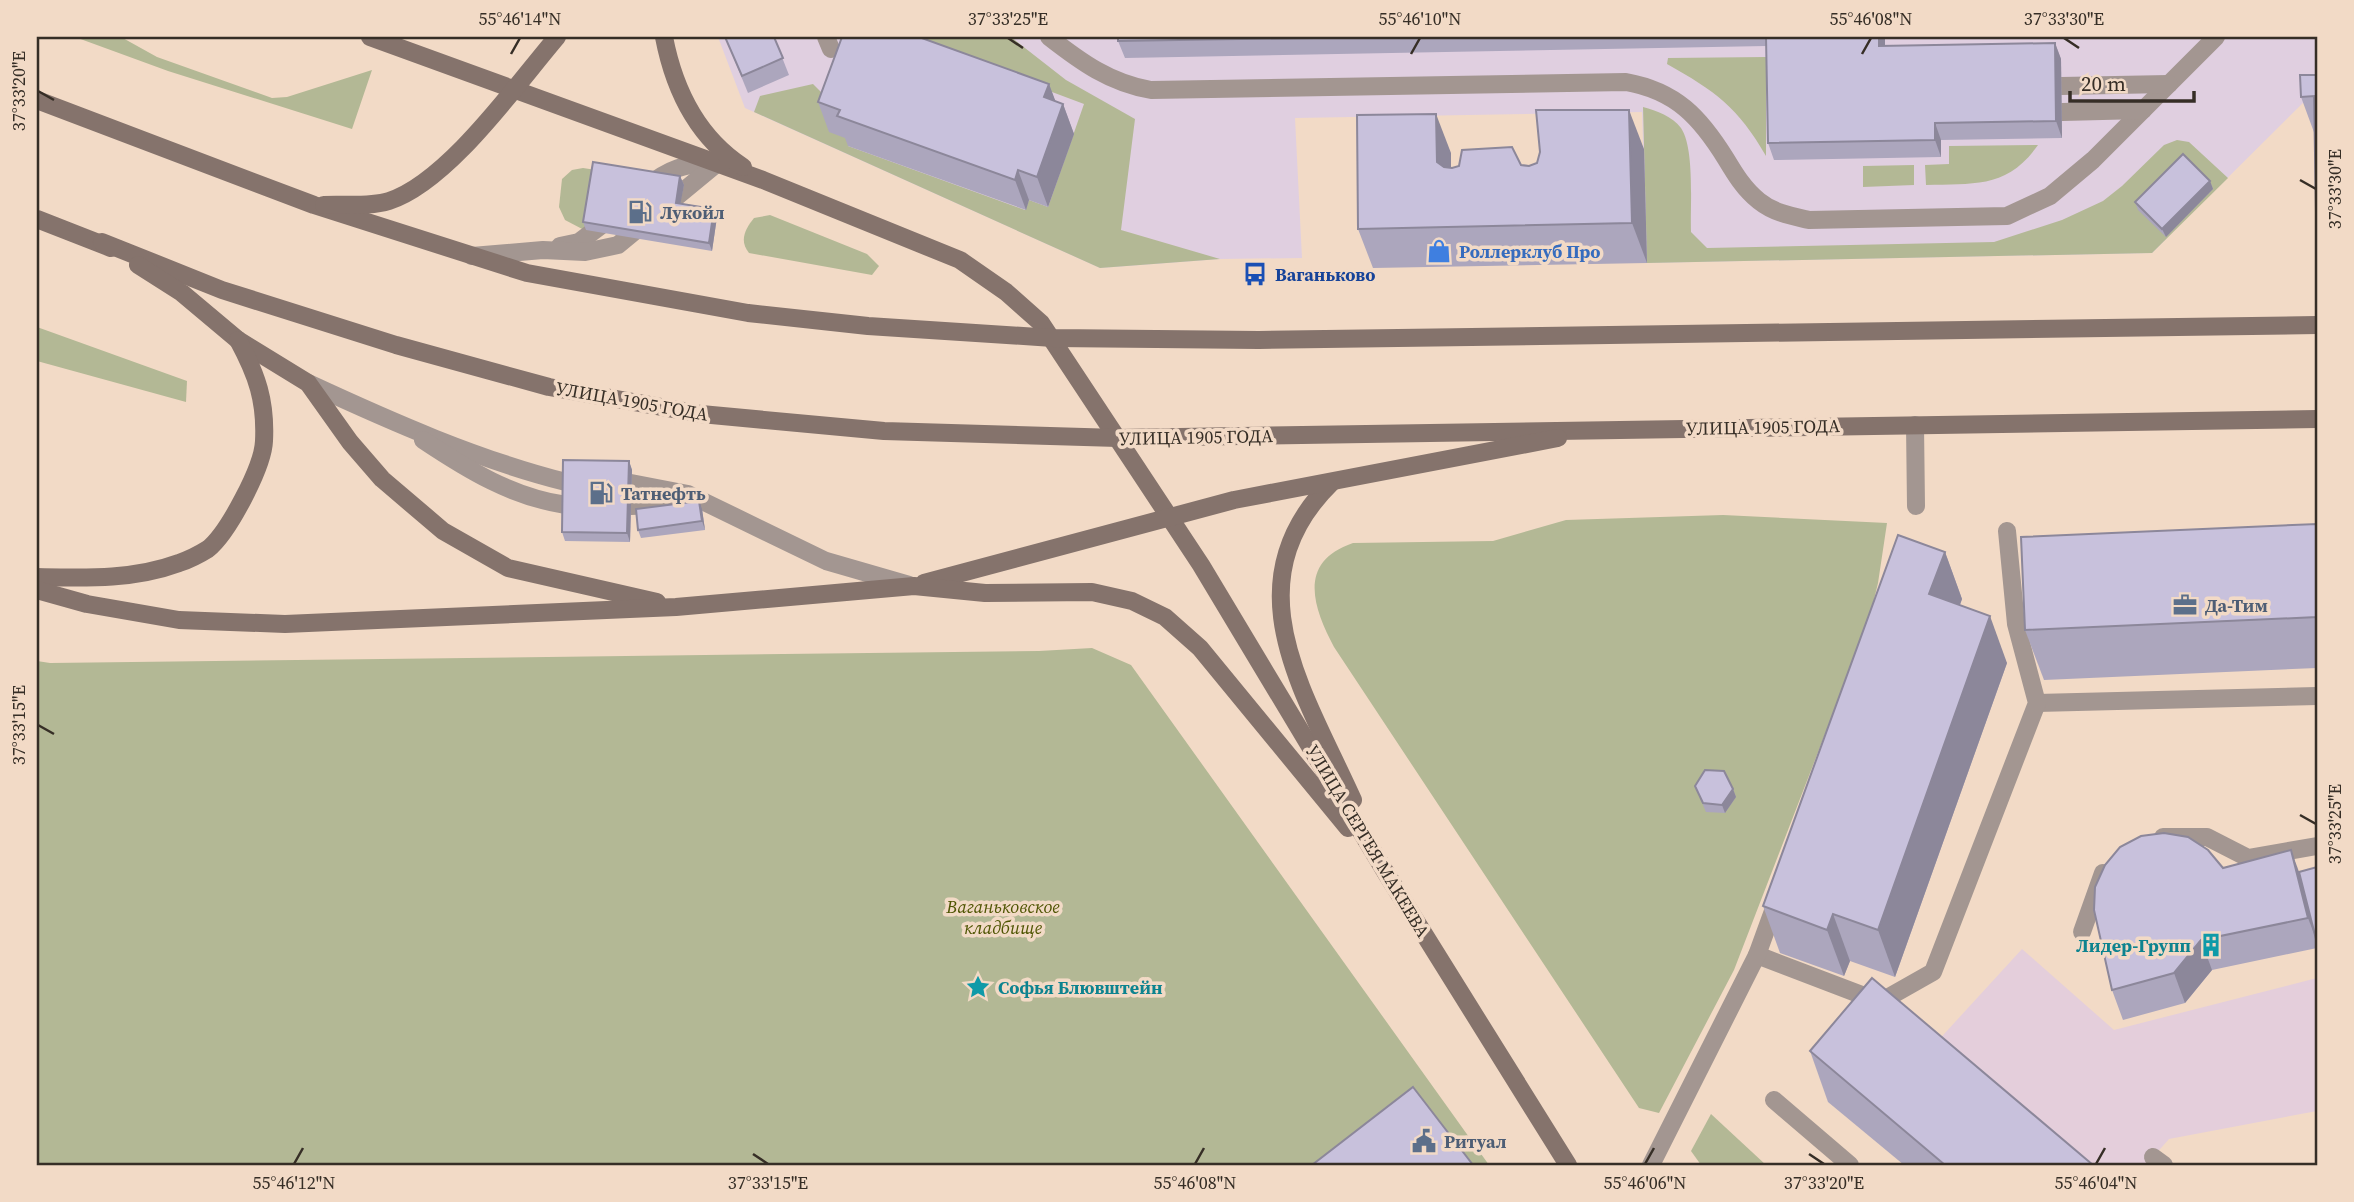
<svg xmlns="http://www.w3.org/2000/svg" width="2354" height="1202" viewBox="0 0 2354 1202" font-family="'Source Serif 4',serif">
  <rect width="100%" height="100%" fill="#f2dac6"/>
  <polygon fill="#e0cfe0" points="718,37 2317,37 2317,89 2152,253 1647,263 1642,112 1295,118 1302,258 1220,259 1100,268 745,108"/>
  <polygon fill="#e4cedb" points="2022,949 2114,1030 2317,978 2317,1111 2169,1139 2146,1165 2052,1165 1923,1057"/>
  <g fill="#b3b895">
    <polygon points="75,37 121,37 157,57 272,98 287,97 372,70 352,129 168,71"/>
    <polygon points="906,37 1011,37 1066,80 1135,119 1121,230 1220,259 1100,268 754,112 760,96 813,84 838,109 851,140 848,146 1025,210 1029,200 1048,207 1084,104"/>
    <path d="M1766,57v99c-28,-49 -51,-65 -99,-92l1,-6z"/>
    <path d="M1643,107c14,4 29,9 38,21 14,21 9,78 10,104l16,16 287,-6 68,-22 41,-19 19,-15 42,-41 13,-5 12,2 39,36 -76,75 -505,10z"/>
    <path d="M2038,145c-31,44 -64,38 -112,40l-1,-20 24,-1v-18z"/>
    <polygon points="1914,165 1914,185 1863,187 1863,166"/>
    <polygon points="583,168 596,170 586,231 565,220 559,207 562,179 572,170"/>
    <path d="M770,215l97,39 12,12 -7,9 -123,-22c-10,-12 -4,-24 5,-35z"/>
    <polygon points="37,327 187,381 186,402 37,361"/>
    <path d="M1723,515l164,8 -9,60 -9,37 -135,350 -75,143 -20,-5 -305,-461c-21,-40 -37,-85 19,-104l140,-2 73,-21z"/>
    <polygon points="1092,648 1131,665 1489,1165 37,1165 37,661 50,663 1039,651"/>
    <polygon points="1711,1114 1766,1165 1701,1165 1691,1151"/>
  </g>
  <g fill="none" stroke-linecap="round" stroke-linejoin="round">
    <g stroke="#a39691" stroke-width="18">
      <polyline points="826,37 831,49"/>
      <path d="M1049,37c32,25 61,46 102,53l475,-8c50,9 74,35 100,77 9,15 18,30 33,42 15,12 32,15 50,19l198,-4 43,-20 43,-36 123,-123"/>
      <polyline points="2061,86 2169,84"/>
      <polyline points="2062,112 2143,110"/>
      <path d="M645,188c23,-19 41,-26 70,-23"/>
      <polyline points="560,246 579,242 611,218"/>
      <polyline points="472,256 543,250 585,252 618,245 715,165"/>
      <path d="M308,383c82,38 170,77 258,99"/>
      <polyline points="1915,425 1916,506"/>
      <path d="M423,440c45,30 89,57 143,65"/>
      <polyline points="631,483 688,494 826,561 909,585"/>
      <polyline points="631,506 698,503"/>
      <polyline points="2037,703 2317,696"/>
      <polyline points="2163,837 2207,837 2248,858 2317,846"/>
      <polyline points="2082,932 2103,873"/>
      <polyline points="1757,955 1880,1002 1933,972 2037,703 2016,624 2007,531"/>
      <polyline points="1774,1100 1850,1165"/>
      <polyline points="2153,1157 2164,1165"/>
      <polyline points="1651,1165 1757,955 1777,900"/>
    </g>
    <g stroke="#85736c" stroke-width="18">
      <polyline points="370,37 763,180 960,260 1006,292 1041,323 1201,565 1386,873 1568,1165"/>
      <path d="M664,37c10,52 33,100 79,130"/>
      <polyline points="37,100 314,205 527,273 748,313 868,326 1053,338 1259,340 2317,325"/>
      <path d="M324,205c20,-1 46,2 65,-4 59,-19 127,-116 168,-164"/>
      <polyline points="37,219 111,248"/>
      <polyline points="102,242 222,290 396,345 549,387 701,414 884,431 1118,438 2317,419"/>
      <polyline points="138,265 182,293 238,340 308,383 350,442 382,479 443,531 508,568 657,602"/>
      <path d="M1332,482c-103,101 -27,211 21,318"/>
      <path d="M37,577c48,1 96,3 142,-14 9,-3 21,-9 29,-14 20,-16 55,-82 56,-108 2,-40 -7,-66 -26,-101"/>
      <polyline points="924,583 1234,500 1558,438"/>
      <polyline points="37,590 87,604 179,620 285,624 676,607 914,586 985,593 1092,592 1132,601 1165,617 1200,648 1348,828"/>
    </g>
  </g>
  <g fill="#aca6bd">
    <polygon points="725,37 774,37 789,75 748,93"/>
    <polygon points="1118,37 1885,37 1885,46 2055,43 2061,59 2062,138 1941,140 1941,157 1774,160 1768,143 1766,46 1125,58 1118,41"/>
    <polygon points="2317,75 2317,216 2316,212 2315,135 2301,97"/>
    <polygon points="1049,84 1055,101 1063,104 1074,134 1048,207 1029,200 1026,210 848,146 845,138 829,132 818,102"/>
    <polygon points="1644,149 1647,263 1373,268 1358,229 1451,153 1451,168 1521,165 1529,166 1537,163"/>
    <polygon points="680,176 684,185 680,203 714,209 717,217 712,251 586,230 583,222"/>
    <polygon points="2210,181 2213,189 2166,237 2138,210 2135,202"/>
    <polygon points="629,461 632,470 630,542 565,541 562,532"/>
    <polygon points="702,509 705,530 641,538 638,530"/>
    <polygon points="2317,524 2317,668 2044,680 2025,630"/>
    <polygon points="1945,552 1962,599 1960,605 2007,663 1895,977 1850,961 1844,976 1780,953 1763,906"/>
    <polygon points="1695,786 1733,789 1736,797 1725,813 1706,812"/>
    <polygon points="2317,867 2317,948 2212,970 2185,1003 2123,1020 2112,990 2223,868 2299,872"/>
    <polygon points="1810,1051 2093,1165 1904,1165 1828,1102"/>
  </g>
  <g fill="#8c879a">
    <polygon points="1879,37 1885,37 1885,63 1879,46"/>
    <polygon points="2055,43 2061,59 2062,138 2056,121"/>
    <polygon points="1049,84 1060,113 1063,104 1074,134 1048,207 1037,177 1044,97"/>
    <polygon points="1629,110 1644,149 1647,263 1632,223"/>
    <polygon points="1436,114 1451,153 1451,201 1437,162"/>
    <polygon points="1935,123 1941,140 1941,157 1935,140"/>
    <polygon points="1018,170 1029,200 1026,210 1015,180"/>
    <polygon points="680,176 684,185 679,211 676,203"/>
    <polygon points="2210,181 2213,189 2166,237 2162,229"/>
    <polygon points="714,209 717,217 712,251 709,243"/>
    <polygon points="629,461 632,470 630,542 627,533"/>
    <polygon points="699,501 702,509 705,530 702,521"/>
    <polygon points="1945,552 1962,599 1946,641 1929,594"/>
    <polygon points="1990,616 2007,663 1895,977 1878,930"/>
    <polygon points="1733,789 1736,797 1725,813 1722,805"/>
    <polygon points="2291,850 2302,880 2316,939 2308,918"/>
    <polygon points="1833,914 1850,961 1844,976 1827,930"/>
    <polygon points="2201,940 2212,970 2185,1003 2174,973"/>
  </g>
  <g fill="#c8c1dc" stroke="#8c879a" stroke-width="2">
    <polygon points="725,37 774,37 783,58 742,76"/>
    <polygon points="842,37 919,37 1049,84 1044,97 1063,104 1037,177 1018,170 1015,180 837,116 840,110 818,102"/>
    <polygon points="1118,37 1375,37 1118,41"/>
    <polygon points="1766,37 1879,37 1879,46 2055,43 2056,121 1935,123 1935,140 1768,143"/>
    <polygon points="2300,75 2317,75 2317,212 2316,212 2314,96 2301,97"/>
    <polygon points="1536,110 1629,110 1632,223 1358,229 1357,115 1436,114 1437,162 1444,167 1452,168 1459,166 1462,150 1512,147 1521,165 1529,166 1537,163 1540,152"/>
    <polygon points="2183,154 2210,181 2162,229 2135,202"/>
    <polygon points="593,162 680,176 676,203 714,209 709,243 583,222"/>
    <polygon points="563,460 629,461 627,533 562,532"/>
    <polygon points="699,501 702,521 638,530 636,509"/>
    <polygon points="2317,524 2317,617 2025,630 2021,537"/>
    <polygon points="1898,535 1945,552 1929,594 1990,616 1878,930 1833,914 1827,930 1763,906"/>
    <polygon points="1705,770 1724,771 1733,789 1722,805 1703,803 1695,786"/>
    <polygon points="2164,833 2188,837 2208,850 2223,868 2291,850 2308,918 2201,940 2174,973 2112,990 2094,910 2095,887 2105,865 2120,847 2141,836"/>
    <polygon points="2317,867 2317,939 2316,939 2299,872"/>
    <polygon points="1872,978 2093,1165 1945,1165 1810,1051"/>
    <polygon points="1413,1087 1473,1165 1312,1165"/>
  </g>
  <path fill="none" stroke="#362e26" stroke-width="2.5" d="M1008,38l15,10M2064,38l15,10M511,54l9,-16M1411,54l9,-16M1862,54l9,-16M38,91l16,9M2300,180l16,9M38,725l16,9M2300,815l16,9M753,1154l15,10M1809,1154l15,10M294,1164l9,-16M1195,1164l9,-16M1645,1164l9,-16M2096,1164l9,-16"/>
  <defs>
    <g id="fuel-bare" transform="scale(1.89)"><path d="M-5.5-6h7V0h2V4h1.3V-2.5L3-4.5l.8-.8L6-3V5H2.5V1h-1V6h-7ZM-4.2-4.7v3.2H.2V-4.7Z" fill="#5c6f8a" stroke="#f2dac6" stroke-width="2.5" paint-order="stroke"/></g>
    <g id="shop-bare" transform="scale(1.89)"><path d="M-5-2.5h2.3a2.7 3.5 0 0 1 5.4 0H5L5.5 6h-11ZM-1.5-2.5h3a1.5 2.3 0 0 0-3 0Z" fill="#3f7fe0" stroke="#f2dac6" stroke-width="2.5" paint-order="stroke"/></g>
    <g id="bus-bare" transform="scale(1.89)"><path d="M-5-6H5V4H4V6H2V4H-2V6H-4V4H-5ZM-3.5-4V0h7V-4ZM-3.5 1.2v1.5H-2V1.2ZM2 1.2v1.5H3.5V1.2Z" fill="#1a4fb4" stroke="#f2dac6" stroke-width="2.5" paint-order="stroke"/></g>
    <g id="office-bare" transform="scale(1.89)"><path d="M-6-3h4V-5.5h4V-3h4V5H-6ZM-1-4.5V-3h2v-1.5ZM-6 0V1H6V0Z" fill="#5c6f8a" stroke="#f2dac6" stroke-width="2.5" paint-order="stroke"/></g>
    <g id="building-bare" transform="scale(1.89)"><path d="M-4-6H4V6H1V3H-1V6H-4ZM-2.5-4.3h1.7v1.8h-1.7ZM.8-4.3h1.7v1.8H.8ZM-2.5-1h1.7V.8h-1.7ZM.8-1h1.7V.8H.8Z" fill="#0f9aa8" stroke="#f2dac6" stroke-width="2.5" paint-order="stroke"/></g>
    <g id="sight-bare" transform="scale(1.89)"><path d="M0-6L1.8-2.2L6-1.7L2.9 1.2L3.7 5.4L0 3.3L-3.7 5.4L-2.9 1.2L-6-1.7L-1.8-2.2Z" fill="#0f9aa8" stroke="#f2dac6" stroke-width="2.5" paint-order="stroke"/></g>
    <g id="civic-bare" transform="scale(1.89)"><path d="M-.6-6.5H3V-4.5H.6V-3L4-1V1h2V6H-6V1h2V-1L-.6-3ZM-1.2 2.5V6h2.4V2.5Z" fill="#5c6f8a" stroke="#f2dac6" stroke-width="2.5" paint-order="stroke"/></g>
  </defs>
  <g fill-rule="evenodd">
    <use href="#fuel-bare" x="640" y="212"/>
    <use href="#shop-bare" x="1439" y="251"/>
    <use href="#bus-bare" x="1255" y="274"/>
    <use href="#fuel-bare" x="601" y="493"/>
    <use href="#office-bare" x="2185" y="605"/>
    <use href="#building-bare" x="2211" y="945"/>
    <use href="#sight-bare" x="978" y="987"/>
    <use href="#civic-bare" x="1424" y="1141"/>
  </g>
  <g text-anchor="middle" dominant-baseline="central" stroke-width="7" stroke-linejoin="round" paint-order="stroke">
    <g font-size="18" font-weight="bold" fill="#4e5e75" stroke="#f2dac6" text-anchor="start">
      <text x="660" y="212">Лукойл</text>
      <text x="621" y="493">Татнефть</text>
      <text x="2205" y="605">Да-Тим</text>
      <text x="1444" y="1141">Ритуал</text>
    </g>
    <g font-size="18" font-weight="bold" fill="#366cbe" stroke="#f2dac6" text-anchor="start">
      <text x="1459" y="251">Роллерклуб Про</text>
    </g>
    <g font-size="18" font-weight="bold" fill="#164399" stroke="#f2dac6" text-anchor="start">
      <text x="1275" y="274">Ваганьково</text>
    </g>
    <g font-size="18" fill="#362e26" stroke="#f2dac6">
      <text transform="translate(632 401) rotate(10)">УЛИЦА 1905 ГОДА</text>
      <text transform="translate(1763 427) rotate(-1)">УЛИЦА 1905 ГОДА</text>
      <text transform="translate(1196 437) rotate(-1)">УЛИЦА 1905 ГОДА</text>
      <text transform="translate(1368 841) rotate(59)">УЛИЦА СЕРГЕЯ МАКЕЕВА</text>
    </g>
    <g font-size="18" font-style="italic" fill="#4f5503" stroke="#f2dac6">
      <text x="1003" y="906">Ваганьковское<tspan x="1003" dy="21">кладбище</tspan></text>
    </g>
    <g font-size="18" font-weight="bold" fill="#0d838f" stroke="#f2dac6" text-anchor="end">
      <text x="2191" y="945">Лидер-Групп</text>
      <text x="998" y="987" text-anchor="start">Софья Блювштейн</text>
    </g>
  </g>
  <rect width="2354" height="1202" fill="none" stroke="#f2dac6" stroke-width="77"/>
  <path d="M2070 91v10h124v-10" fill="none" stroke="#362e26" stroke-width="3.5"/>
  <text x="2081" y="91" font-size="21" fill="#362e26" stroke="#f2dac6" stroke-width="5" paint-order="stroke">20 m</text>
  <rect x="38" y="38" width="2278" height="1126" fill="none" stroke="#362e26" stroke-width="2.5"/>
  <g font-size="18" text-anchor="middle" fill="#362e26">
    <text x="520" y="25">55°46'14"N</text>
    <text x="1008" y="25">37°33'25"E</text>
    <text x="1420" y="25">55°46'10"N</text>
    <text x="1871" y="25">55°46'08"N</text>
    <text x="2064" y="25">37°33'30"E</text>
    <text transform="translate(19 91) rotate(-90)" y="6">37°33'20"E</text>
    <text transform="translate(2335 189) rotate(-90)" y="6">37°33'30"E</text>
    <text transform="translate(19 725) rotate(-90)" y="6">37°33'15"E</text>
    <text transform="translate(2335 824) rotate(-90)" y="6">37°33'25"E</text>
    <text x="294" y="1189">55°46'12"N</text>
    <text x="768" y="1189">37°33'15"E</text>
    <text x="1195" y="1189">55°46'08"N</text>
    <text x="1645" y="1189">55°46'06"N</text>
    <text x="1824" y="1189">37°33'20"E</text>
    <text x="2096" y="1189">55°46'04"N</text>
  </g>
</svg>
